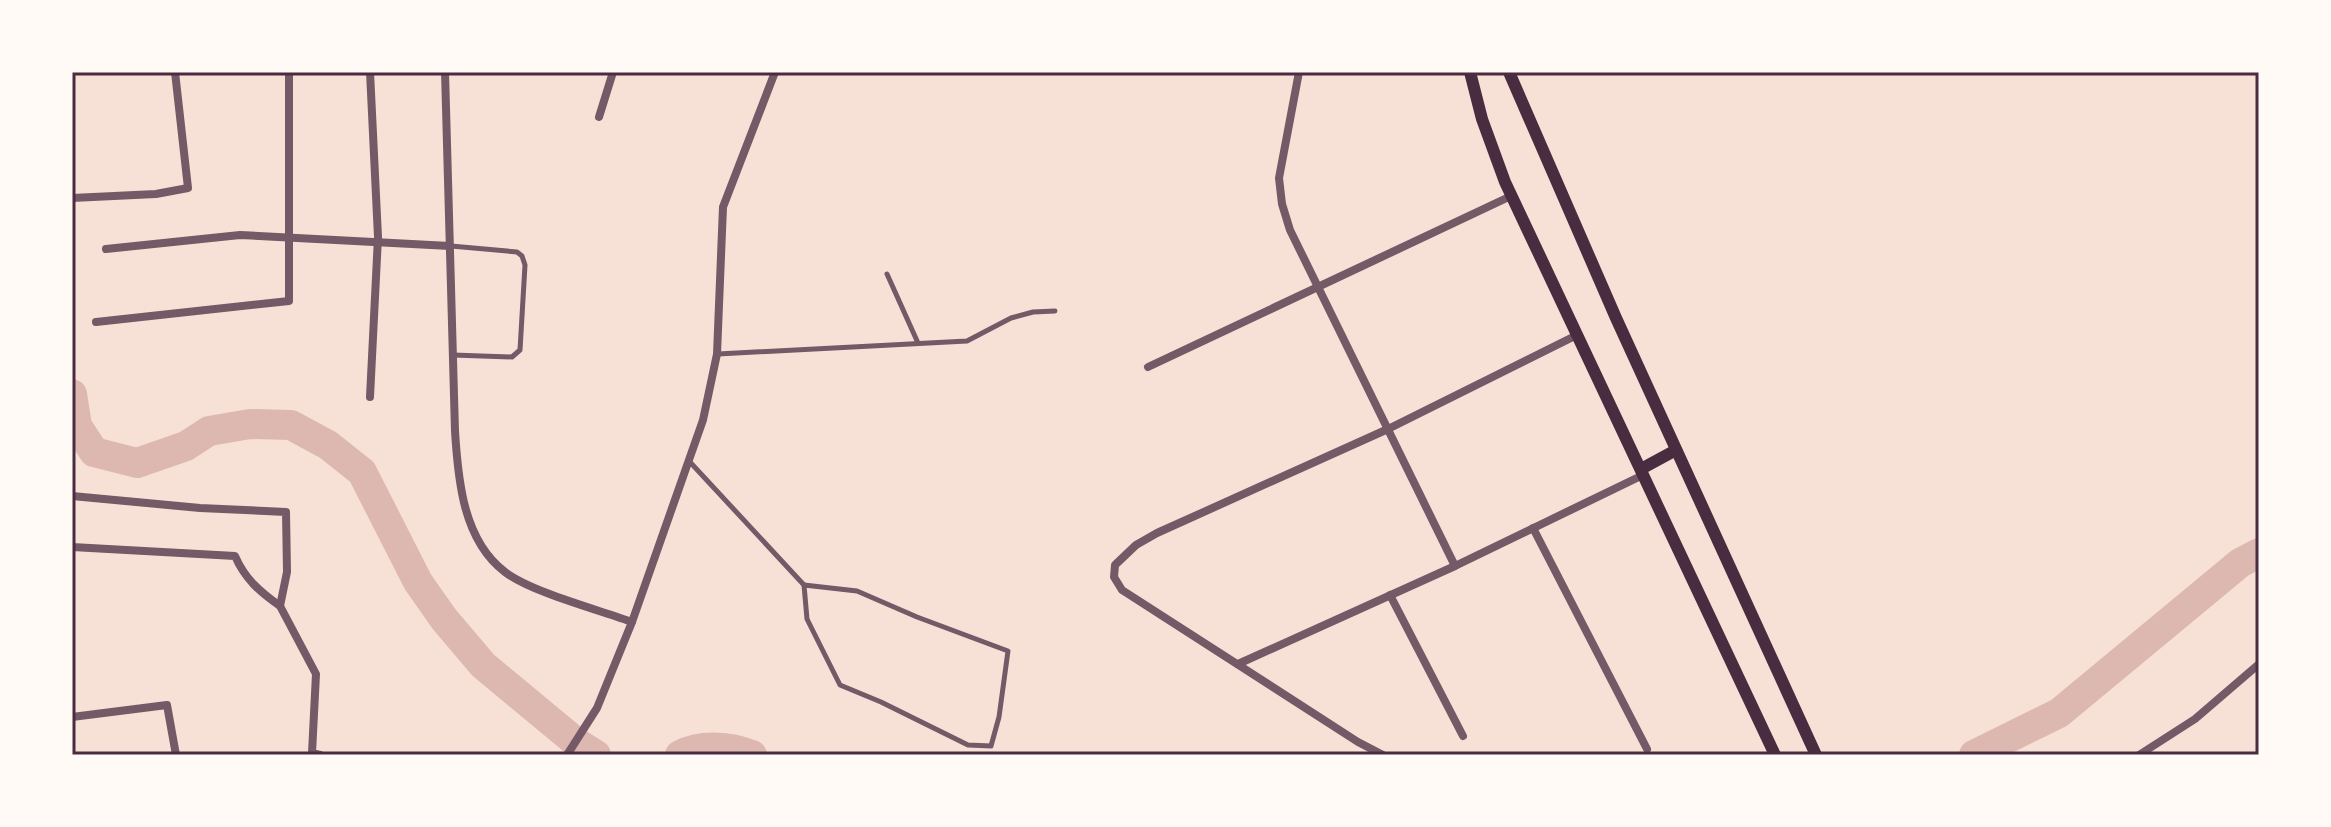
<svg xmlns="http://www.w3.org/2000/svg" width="2331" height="827" viewBox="0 0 2331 827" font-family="'Source Sans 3',sans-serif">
  <rect width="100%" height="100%" fill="#f7e1d7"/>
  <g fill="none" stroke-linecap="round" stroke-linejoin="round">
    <g stroke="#dcb8b0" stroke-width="30">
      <polyline points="72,394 77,426 94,452 137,463 186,446 209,431 250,424 291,425 328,445 362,472 418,582 444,619 483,665 577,743 596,755"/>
      <path d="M680,755c21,-11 49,-9 72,0"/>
      <polyline points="1974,755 2059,713 2240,563 2259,553"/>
    </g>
    <g stroke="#755966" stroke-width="5">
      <polyline points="451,246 517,252 522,256 525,265 520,350 512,357 453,355"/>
      <polyline points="887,274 918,343"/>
      <polyline points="718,354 967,341 1011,318 1033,312 1055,311"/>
      <polyline points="689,461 804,585"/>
      <polygon points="804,585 857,591 917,617 1008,651 999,717 991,746 968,745 881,702 840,685 807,619"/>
    </g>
    <g stroke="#755966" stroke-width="8">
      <path d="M445,72l10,359c3,49 8,109 50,141 26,20 94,38 127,50"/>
      <polyline points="1299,72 1279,178 1282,204 1290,230 1455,566"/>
      <polyline points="599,117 613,72"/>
      <polyline points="72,198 156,194 188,188 175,72"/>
      <polyline points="106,249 240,235 450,246"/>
      <polyline points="96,322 289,301 289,72"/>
      <polyline points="1148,367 1511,196"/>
      <polyline points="370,397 378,237 370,72"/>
      <polyline points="72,496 200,508 286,512 287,572 280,606 316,674 312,753 320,755"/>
      <polyline points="1533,528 1647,749"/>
      <path d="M72,547l163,9c10,23 25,36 45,50"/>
      <polyline points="1390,595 1463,736"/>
      <polyline points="1238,664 1455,566 1643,475"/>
      <polyline points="72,717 167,705 176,755"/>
      <polyline points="567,755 597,708 632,622 703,420 717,354 723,207 775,72"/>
      <polyline points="1383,755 1358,742 1122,590 1114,577 1115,565 1136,545 1157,533 1388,429 1577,335"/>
      <polyline points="2139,755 2195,719 2259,664"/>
    </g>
    <g stroke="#4a2c40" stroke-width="12">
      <polyline points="1470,72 1482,119 1505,182 1775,755"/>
      <polyline points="1509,72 1616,318 1816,755"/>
      <polyline points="1641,469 1676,450"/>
    </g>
  </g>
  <rect width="2331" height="827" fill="none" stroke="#fffaf5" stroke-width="148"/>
  <rect x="74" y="74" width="2183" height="679" fill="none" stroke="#4a2c40" stroke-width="3"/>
</svg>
